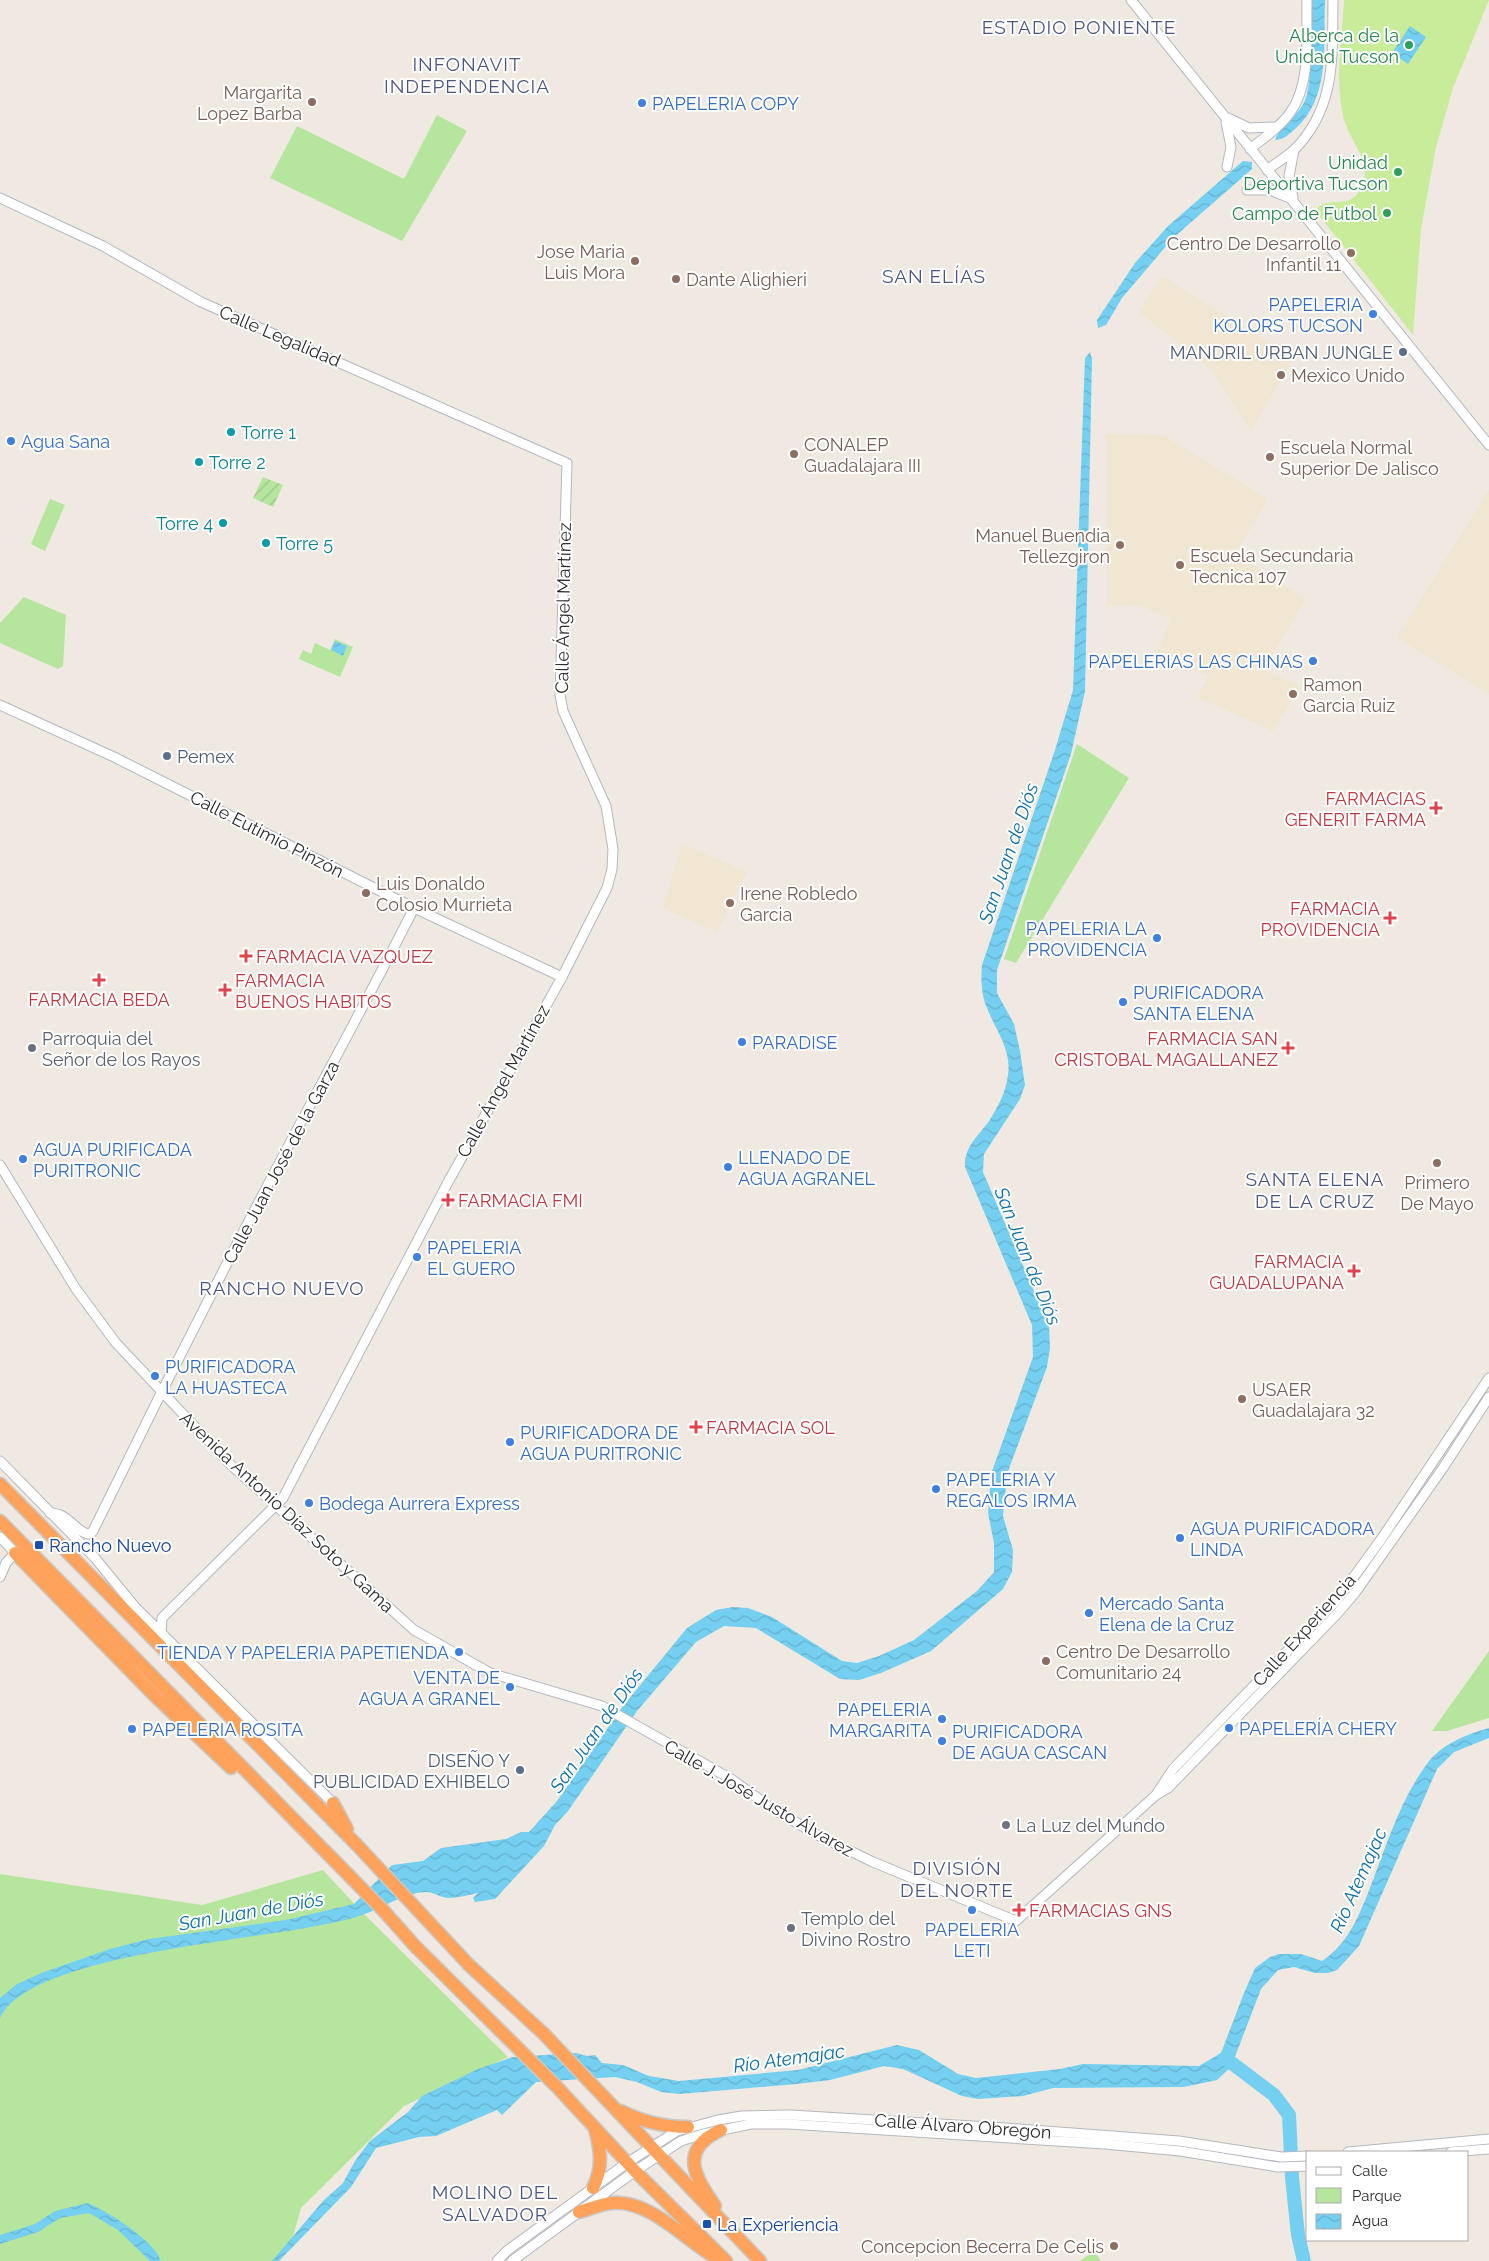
<svg xmlns="http://www.w3.org/2000/svg" width="1489" height="2261" viewBox="0 0 1489 2261" font-family="Raleway,sans-serif">
  <defs>
    <pattern id="garden-furrows" width="10" height="10" patternUnits="userSpaceOnUse" patternTransform="scale(1.25)"><rect width="10" height="10" fill="#b6e59e"/><path d="M-1 1l2-2M0 10L10 0M9 11l2-2" fill="none" stroke="#9dc588"/></pattern>
    <pattern id="water-waves" width="16" height="10" patternUnits="userSpaceOnUse" patternTransform="scale(1.25)"><rect width="16" height="10" fill="#75cff0"/><path d="M0 5q4-4 8 0t8 0" fill="none" stroke="#66b2ce"/></pattern>
  </defs>
  <rect width="100%" height="100%" fill="#efe9e1"/>
  <g fill="#f0e6d1">
    <polygon points="1162,276 1294,358 1251,431 1211,369 1139,312"/>
    <polygon points="1106,434 1163,435 1268,499 1235,554 1306,599 1263,670 1301,686 1273,731 1197,697 1209,676 1157,653 1171,619 1139,605 1107,606"/>
    <polygon points="1489,490 1489,694 1397,638"/>
    <polygon points="682,844 747,872 717,932 663,908"/>
  </g>
  <g fill="#b6e59e">
    <polygon points="437,115 467,131 402,241 270,178 297,126 404,179"/>
    <polygon points="50,499 65,505 45,551 31,544"/>
    <polygon points="24,597 66,615 63,666 58,669 0,643 0,623"/>
    <polygon points="335,639 353,647 340,677 299,659 303,650 311,654 315,643 330,650"/>
    <polygon points="1077,744 1129,778 1016,963 1004,959"/>
    <polygon points="1489,1651 1489,1718 1447,1731 1432,1731"/>
    <polygon points="323,1870 361,1911 508,2057 404,2106 301,2208 291,2244 279,2261 0,2261 0,1874 202,1905"/>
    <polygon points="1094,2251 1101,2261 1080,2261"/>
  </g>
  <polygon fill="url(#garden-furrows)" points="263,477 283,485 273,507 253,498"/>
  <path fill="#c9ec9a" d="M1344,0h145l-36,88 -17,59 -15,82 -8,106 -95,-121 -1,-5c8,-13 33,1 43,-19 15,-27 -9,-45 -16,-71 -10,-38 -2,-80 0,-119z"/>
  <g fill="url(#water-waves)">
    <path d="M1312,0h13c-2,44 6,98 -30,129 -7,6 -10,10 -20,11 6,-16 24,-24 30,-40 8,-18 6,-77 7,-100z"/>
    <polygon points="1410,26 1426,37 1408,64 1392,53"/>
    <polygon points="1243,161 1252,162 1252,169 1173,238 1122,298 1106,325 1098,328 1097,320 1135,263 1168,226"/>
    <path d="M1090,352l2,7 -7,332 -14,63 -74,216v23l17,31 6,27 5,34 -5,14 -36,55 -1,18 66,154 1,22 -3,19 -40,107 -4,42 10,34 -1,22 -9,17 -72,62 -50,22 -22,7 -19,-1 -84,-51 -32,-2 -28,16 -59,69 -69,100 -13,14 -11,21 -49,53 -20,3 -2,-4 5,-5c-9,2 -21,5 -30,5 -8,-1 -15,-6 -22,-6 -24,1 -42,16 -64,23 -13,5 -27,7 -41,10 -66,15 -293,30 -321,93v-20l17,-14 27,-12 66,-23 39,-10 137,-19 68,-16 38,-39 31,-4 18,-13 65,-9 15,-7h8l28,-31 66,-95 64,-78 29,-18 17,-3 15,1 24,9 70,44 15,2 22,-7 35,-16 63,-49 17,-19v-29l-6,-30 3,-39 42,-117 -1,-32 -67,-158c-1,-21 13,-30 24,-46 9,-14 17,-29 19,-46 4,-28 -15,-48 -23,-72 -4,-12 -4,-26 -3,-38l73,-215 18,-60 12,-332z"/>
    <polygon points="335,641 347,646 343,656 331,650"/>
    <path d="M1489,1728v10l-35,14 -17,17 -78,177 -22,24 -9,3h-13l-21,-6 -16,3 -17,19 -30,78 -14,13 -33,7 -131,1 -30,8 -45,3 -16,-3 -59,-27 -19,-3 -54,14 -33,4 -117,10 -19,-2 -24,-10 -22,-5 -79,5 -34,33 -5,-5 -61,26 -17,1 -43,11 -25,39 -72,74h-7l51,-60 20,-18 12,-22 15,-20 38,-29 14,-16 56,-27 35,-12 63,-4 11,3 8,-1 7,8 21,2 26,11 30,5 119,-11 99,-25 22,5 39,24 18,4 84,-9 23,-5 116,2 22,-13 23,-60 11,-25 15,-11 9,-3h22l21,7c25,-17 35,-41 46,-68 17,-43 31,-92 59,-129 13,-19 40,-30 62,-36z"/>
    <path d="M88,2203c19,8 67,38 73,58h-11l-32,-31 -29,-17 -29,5 -22,14 -38,12v-9l35,-11 20,-13z"/>
  </g>
  <g fill="none" stroke-linecap="round" stroke-linejoin="round">
    <polyline stroke="#75cff0" stroke-width="14" points="1225,2058 1274,2095 1289,2115 1292,2177 1298,2235 1304,2261"/>
    <g stroke="#b4b7c1" stroke-width="11">
      <g id="minor">
        <polyline points="1131,0 1489,445"/>
        <polyline points="1228,118 1249,128 1275,127"/>
        <polyline points="1226,122 1231,147 1227,167"/>
        <path d="M1250,149c14,-11 30,-22 40,-36 22,-31 16,-77 17,-113"/>
        <path d="M1267,170c9,-7 20,-13 28,-21 42,-43 37,-94 38,-149"/>
        <polyline points="1247,190 1270,190 1287,197"/>
        <polyline points="0,198 103,246 201,302 567,463 560,695 563,711 606,806 613,849 612,869 607,888 562,977 447,1184 283,1498 162,1618 161,1632"/>
        <polyline points="1293,198 1289,176 1294,150"/>
        <polyline points="0,705 114,757 414,908 562,977"/>
        <polyline points="0,1165 76,1289 116,1343 232,1466 414,1630 490,1673 602,1706 731,1779 773,1809 821,1837 873,1862 1016,1921 1156,1795 1168,1788 1337,1614 1355,1593 1443,1468 1489,1397"/>
        <polyline points="0,1461 95,1558 136,1608 333,1803"/>
        <path d="M50,1513c20,0 26,21 40,21l3,-3c55,-113 111,-224 169,-335 50,-96 103,-191 152,-288"/>
        <polyline points="0,1537 15,1553 6,1563 0,1577"/>
        <polyline points="1156,1795 1173,1769 1337,1600 1382,1538 1489,1378"/>
        <polyline points="1348,2152 1489,2139"/>
        <polyline points="1451,2152 1489,2149"/>
        <polyline points="497,2261 508,2250 627,2163 677,2131 718,2120 742,2116 791,2115 1006,2128 1179,2141 1281,2157 1308,2156"/>
        <polyline points="512,2261 635,2171 681,2141 703,2134 751,2124 788,2124 1105,2144 1180,2151 1278,2167 1308,2166"/>
      </g>
    </g>
    <g stroke="#c9c9c9" stroke-width="15">
      <g id="highway">
        <polyline points="0,1484 356,1844 469,1965 544,2034 760,2261"/>
        <polyline points="0,1521 382,1909 415,1946 557,2087 635,2171 726,2261"/>
        <polyline points="15,1553 156,1697 231,1768"/>
        <polyline points="333,1803 347,1829"/>
        <path d="M621,2111c22,11 43,16 67,16"/>
        <path d="M593,2188c10,-20 8,-37 2,-59"/>
        <path d="M715,2206c-19,-28 -38,-56 6,-76"/>
        <path d="M579,2212c11,-3 22,-8 33,-9 38,-3 71,35 101,53"/>
      </g>
    </g>
    <use href="#minor" stroke="#fff" stroke-width="9"/>
    <use href="#highway" stroke="#ffa35c" stroke-width="12"/>
  </g>
  <g fill="#2e9e5b" stroke="#fff" stroke-width="2">
    <circle cx="1409" cy="45" r="5"/>
    <circle cx="1398" cy="172" r="5"/>
    <circle cx="1387" cy="213" r="5"/>
  </g>
  <g fill="#8d6e63" stroke="#fff" stroke-width="2">
    <circle cx="312" cy="102" r="5"/>
    <circle cx="1351" cy="253" r="5"/>
    <circle cx="635" cy="261" r="5"/>
    <circle cx="676" cy="279" r="5"/>
    <circle cx="1281" cy="375" r="5"/>
    <circle cx="794" cy="454" r="5"/>
    <circle cx="1270" cy="457" r="5"/>
    <circle cx="1120" cy="545" r="5"/>
    <circle cx="1180" cy="565" r="5"/>
    <circle cx="1293" cy="694" r="5"/>
    <circle cx="366" cy="893" r="5"/>
    <circle cx="730" cy="903" r="5"/>
    <circle cx="1437" cy="1163" r="5"/>
    <circle cx="1242" cy="1399" r="5"/>
    <circle cx="1046" cy="1661" r="5"/>
    <circle cx="1114" cy="2246" r="5"/>
  </g>
  <g fill="#3f7fe0" stroke="#fff" stroke-width="2">
    <circle cx="642" cy="103" r="5"/>
    <circle cx="1373" cy="314" r="5"/>
    <circle cx="11" cy="441" r="5"/>
    <circle cx="1313" cy="661" r="5"/>
    <circle cx="1157" cy="938" r="5"/>
    <circle cx="1123" cy="1002" r="5"/>
    <circle cx="742" cy="1042" r="5"/>
    <circle cx="23" cy="1159" r="5"/>
    <circle cx="728" cy="1167" r="5"/>
    <circle cx="417" cy="1257" r="5"/>
    <circle cx="155" cy="1376" r="5"/>
    <circle cx="510" cy="1442" r="5"/>
    <circle cx="936" cy="1489" r="5"/>
    <circle cx="309" cy="1503" r="5"/>
    <circle cx="1180" cy="1538" r="5"/>
    <circle cx="1089" cy="1613" r="5"/>
    <circle cx="459" cy="1652" r="5"/>
    <circle cx="510" cy="1687" r="5"/>
    <circle cx="942" cy="1719" r="5"/>
    <circle cx="1229" cy="1728" r="5"/>
    <circle cx="132" cy="1729" r="5"/>
    <circle cx="942" cy="1741" r="5"/>
    <circle cx="972" cy="1910" r="5"/>
  </g>
  <g fill="#5c6f8a" stroke="#fff" stroke-width="2">
    <circle cx="1403" cy="352" r="5"/>
    <circle cx="167" cy="756" r="5"/>
    <circle cx="520" cy="1770" r="5"/>
  </g>
  <g fill="#0f9aa8" stroke="#fff" stroke-width="2">
    <circle cx="231" cy="432" r="5"/>
    <circle cx="199" cy="462" r="5"/>
    <circle cx="223" cy="523" r="5"/>
    <circle cx="266" cy="543" r="5"/>
  </g>
  <g fill="#e0444e" stroke="#fff" stroke-width="2">
    <path d="M1433.5 800.5h5v5h5v5h-5v5h-5v-5h-5v-5h5z"/>
    <path d="M1387.5 910.5h5v5h5v5h-5v5h-5v-5h-5v-5h5z"/>
    <path d="M243.5 948.5h5v5h5v5h-5v5h-5v-5h-5v-5h5z"/>
    <path d="M96.5 972.5h5v5h5v5h-5v5h-5v-5h-5v-5h5z"/>
    <path d="M222.5 982.5h5v5h5v5h-5v5h-5v-5h-5v-5h5z"/>
    <path d="M1285.5 1040.5h5v5h5v5h-5v5h-5v-5h-5v-5h5z"/>
    <path d="M445.5 1192.5h5v5h5v5h-5v5h-5v-5h-5v-5h5z"/>
    <path d="M1351.5 1263.5h5v5h5v5h-5v5h-5v-5h-5v-5h5z"/>
    <path d="M693.5 1419.5h5v5h5v5h-5v5h-5v-5h-5v-5h5z"/>
    <path d="M1016.5 1902.5h5v5h5v5h-5v5h-5v-5h-5v-5h5z"/>
  </g>
  <g fill="#6b7280" stroke="#fff" stroke-width="2">
    <circle cx="32" cy="1048" r="5"/>
    <circle cx="1006" cy="1825" r="5"/>
    <circle cx="791" cy="1928" r="5"/>
  </g>
  <g fill="#1a4fb4" stroke="#fff" stroke-width="2">
    <rect x="34" y="1540" width="10" height="10" rx="2.5"/>
    <rect x="702" y="2219" width="10" height="10" rx="2.5"/>
  </g>
  <g text-anchor="middle" dominant-baseline="central" stroke-width="4" stroke-linejoin="round" paint-order="stroke">
    <g font-size="18" fill="#27864d" stroke="#fff" text-anchor="end">
      <text x="1399" y="35">Alberca de la<tspan x="1399" dy="21">Unidad Tucson</tspan></text>
      <text x="1388" y="162">Unidad<tspan x="1388" dy="21">Deportiva Tucson</tspan></text>
      <text x="1377" y="213">Campo de Futbol</text>
    </g>
    <g font-size="18" fill="#785e54" stroke="#fff" text-anchor="start">
      <text x="302" y="92" text-anchor="end">Margarita<tspan x="302" dy="21">Lopez Barba</tspan></text>
      <text x="1341" y="243" text-anchor="end">Centro De Desarrollo<tspan x="1341" dy="21">Infantil 11</tspan></text>
      <text x="625" y="251" text-anchor="end">Jose Maria<tspan x="625" dy="21">Luis Mora</tspan></text>
      <text x="686" y="279">Dante Alighieri</text>
      <text x="1291" y="375">Mexico Unido</text>
      <text x="804" y="444">CONALEP<tspan x="804" dy="21">Guadalajara III</tspan></text>
      <text x="1280" y="447">Escuela Normal<tspan x="1280" dy="21">Superior De Jalisco</tspan></text>
      <text x="1110" y="535" text-anchor="end">Manuel Buendia<tspan x="1110" dy="21">Tellezgiron</tspan></text>
      <text x="1190" y="555">Escuela Secundaria<tspan x="1190" dy="21">Tecnica 107</tspan></text>
      <text x="1303" y="684">Ramon<tspan x="1303" dy="21">Garcia Ruiz</tspan></text>
      <text x="376" y="883">Luis Donaldo<tspan x="376" dy="21">Colosio Murrieta</tspan></text>
      <text x="740" y="893">Irene Robledo<tspan x="740" dy="21">Garcia</tspan></text>
      <text x="1437" y="1182" text-anchor="middle">Primero<tspan x="1437" dy="21">De Mayo</tspan></text>
      <text x="1252" y="1389">USAER<tspan x="1252" dy="21">Guadalajara 32</tspan></text>
      <text x="1056" y="1651">Centro De Desarrollo<tspan x="1056" dy="21">Comunitario 24</tspan></text>
      <text x="1104" y="2246" text-anchor="end">Concepcion Becerra De Celis</text>
    </g>
    <g font-size="18" fill="#366cbe" stroke="#fff" text-anchor="start">
      <text x="652" y="103">PAPELERIA COPY</text>
      <text x="1363" y="304" text-anchor="end">PAPELERIA<tspan x="1363" dy="21">KOLORS TUCSON</tspan></text>
      <text x="21" y="441">Agua Sana</text>
      <text x="1303" y="661" text-anchor="end">PAPELERIAS LAS CHINAS</text>
      <text x="1147" y="928" text-anchor="end">PAPELERIA LA<tspan x="1147" dy="21">PROVIDENCIA</tspan></text>
      <text x="1133" y="992">PURIFICADORA<tspan x="1133" dy="21">SANTA ELENA</tspan></text>
      <text x="752" y="1042">PARADISE</text>
      <text x="33" y="1149">AGUA PURIFICADA<tspan x="33" dy="21">PURITRONIC</tspan></text>
      <text x="738" y="1157">LLENADO DE<tspan x="738" dy="21">AGUA AGRANEL</tspan></text>
      <text x="427" y="1247">PAPELERIA<tspan x="427" dy="21">EL GUERO</tspan></text>
      <text x="165" y="1366">PURIFICADORA<tspan x="165" dy="21">LA HUASTECA</tspan></text>
      <text x="520" y="1432">PURIFICADORA DE<tspan x="520" dy="21">AGUA PURITRONIC</tspan></text>
      <text x="946" y="1479">PAPELERIA Y<tspan x="946" dy="21">REGALOS IRMA</tspan></text>
      <text x="319" y="1503">Bodega Aurrera Express</text>
      <text x="1190" y="1528">AGUA PURIFICADORA<tspan x="1190" dy="21">LINDA</tspan></text>
      <text x="1099" y="1603">Mercado Santa<tspan x="1099" dy="21">Elena de la Cruz</tspan></text>
      <text x="449" y="1652" text-anchor="end">TIENDA Y PAPELERIA PAPETIENDA</text>
      <text x="500" y="1677" text-anchor="end">VENTA DE<tspan x="500" dy="21">AGUA A GRANEL</tspan></text>
      <text x="932" y="1709" text-anchor="end">PAPELERIA<tspan x="932" dy="21">MARGARITA</tspan></text>
      <text x="1239" y="1728">PAPELERÍA CHERY</text>
      <text x="142" y="1729">PAPELERIA ROSITA</text>
      <text x="952" y="1731">PURIFICADORA<tspan x="952" dy="21">DE AGUA CASCAN</tspan></text>
      <text x="972" y="1929" text-anchor="middle">PAPELERIA<tspan x="972" dy="21">LETI</tspan></text>
    </g>
    <g font-size="18" fill="#2e2e2e" stroke="#fff">
      <text transform="translate(280 336) rotate(23)">Calle Legalidad</text>
      <text transform="translate(563 608) rotate(-89)">Calle Ángel Martínez</text>
      <text transform="translate(267 834) rotate(27)">Calle Eutimio Pinzón</text>
      <text transform="translate(503 1081) rotate(-61)">Calle Ángel Martínez</text>
      <text transform="translate(281 1162) rotate(-62)">Calle Juan José de la Garza</text>
      <text transform="translate(287 1512) rotate(43)">Avenida Antonio Díaz Soto y Gama</text>
      <text transform="translate(1304 1630) rotate(-48)">Calle Experiencia</text>
      <text transform="translate(759 1798) rotate(30)">Calle J. José Justo Álvarez</text>
      <text transform="translate(963 2126) rotate(4)">Calle Álvaro Obregón</text>
    </g>
    <g font-size="18" fill="#4e5e75" stroke="#fff" text-anchor="end">
      <text x="1393" y="352">MANDRIL URBAN JUNGLE</text>
      <text x="177" y="756" text-anchor="start">Pemex</text>
      <text x="510" y="1760">DISEÑO Y<tspan x="510" dy="21">PUBLICIDAD EXHIBELO</tspan></text>
    </g>
    <g font-size="18" fill="#0d838f" stroke="#fff" text-anchor="start">
      <text x="241" y="432">Torre 1</text>
      <text x="209" y="462">Torre 2</text>
      <text x="213" y="523" text-anchor="end">Torre 4</text>
      <text x="276" y="543">Torre 5</text>
    </g>
    <g font-size="18" fill="#be3a42" stroke="#fff" text-anchor="start">
      <text x="1426" y="798" text-anchor="end">FARMACIAS<tspan x="1426" dy="21">GENERIT FARMA</tspan></text>
      <text x="1380" y="908" text-anchor="end">FARMACIA<tspan x="1380" dy="21">PROVIDENCIA</tspan></text>
      <text x="256" y="956">FARMACIA VAZQUEZ</text>
      <text x="235" y="980">FARMACIA<tspan x="235" dy="21">BUENOS HABITOS</tspan></text>
      <text x="99" y="999" text-anchor="middle">FARMACIA BEDA</text>
      <text x="1278" y="1038" text-anchor="end">FARMACIA SAN<tspan x="1278" dy="21">CRISTOBAL MAGALLANEZ</tspan></text>
      <text x="458" y="1200">FARMACIA FMI</text>
      <text x="1344" y="1261" text-anchor="end">FARMACIA<tspan x="1344" dy="21">GUADALUPANA</tspan></text>
      <text x="706" y="1427">FARMACIA SOL</text>
      <text x="1029" y="1910">FARMACIAS GNS</text>
    </g>
    <g font-size="18" fill="#5b616d" stroke="#fff" text-anchor="start">
      <text x="42" y="1038">Parroquia del<tspan x="42" dy="21">Señor de los Rayos</tspan></text>
      <text x="1016" y="1825">La Luz del Mundo</text>
      <text x="801" y="1918">Templo del<tspan x="801" dy="21">Divino Rostro</tspan></text>
    </g>
    <g font-size="18" fill="#164399" stroke="#fff" text-anchor="start">
      <text x="49" y="1545">Rancho Nuevo</text>
      <text x="717" y="2224">La Experiencia</text>
    </g>
    <g font-size="19" letter-spacing="1" fill="#4d5680" stroke="#fff">
      <text x="1079" y="27">ESTADIO PONIENTE</text>
      <text x="467" y="64">INFONAVIT<tspan x="467" dy="22">INDEPENDENCIA</tspan></text>
      <text x="934" y="276">SAN ELÍAS</text>
      <text x="1315" y="1179">SANTA ELENA<tspan x="1315" dy="22">DE LA CRUZ</tspan></text>
      <text x="282" y="1288">RANCHO NUEVO</text>
      <text x="957" y="1868">DIVISIÓN<tspan x="957" dy="22">DEL NORTE</tspan></text>
      <text x="495" y="2192">MOLINO DEL<tspan x="495" dy="22">SALVADOR</tspan></text>
    </g>
    <g font-size="19" font-style="italic" fill="#0d6fa3" stroke="#fff">
      <text transform="translate(1008 853) rotate(-71)">San Juan de Diós</text>
      <text transform="translate(1028 1256) rotate(68)">San Juan de Diós</text>
      <text transform="translate(596 1730) rotate(-55)">San Juan de Diós</text>
      <text transform="translate(1358 1880) rotate(-66)">Río Atemajac</text>
      <text transform="translate(251 1911) rotate(-10)">San Juan de Diós</text>
      <text transform="translate(789 2058) rotate(-8)">Río Atemajac</text>
    </g>
  </g>
  <rect x="1306" y="2151" width="162" height="90" fill="#ffffff" stroke="#ababab"/>
  <rect x="1316" y="2167" width="25" height="8" fill="#ffffff" stroke="#ababab"/>
  <text x="1352" y="2176" font-size="15" fill="#2e2e2e">Calle</text>
  <rect x="1316" y="2188" width="25" height="15" fill="#b6e59e" stroke="#ababab"/>
  <text x="1352" y="2201" font-size="15" fill="#2e2e2e">Parque</text>
  <rect x="1316" y="2214" width="25" height="15" fill="url(#water-waves)" stroke="#ababab"/>
  <text x="1352" y="2226" font-size="15" fill="#2e2e2e">Agua</text>
</svg>
